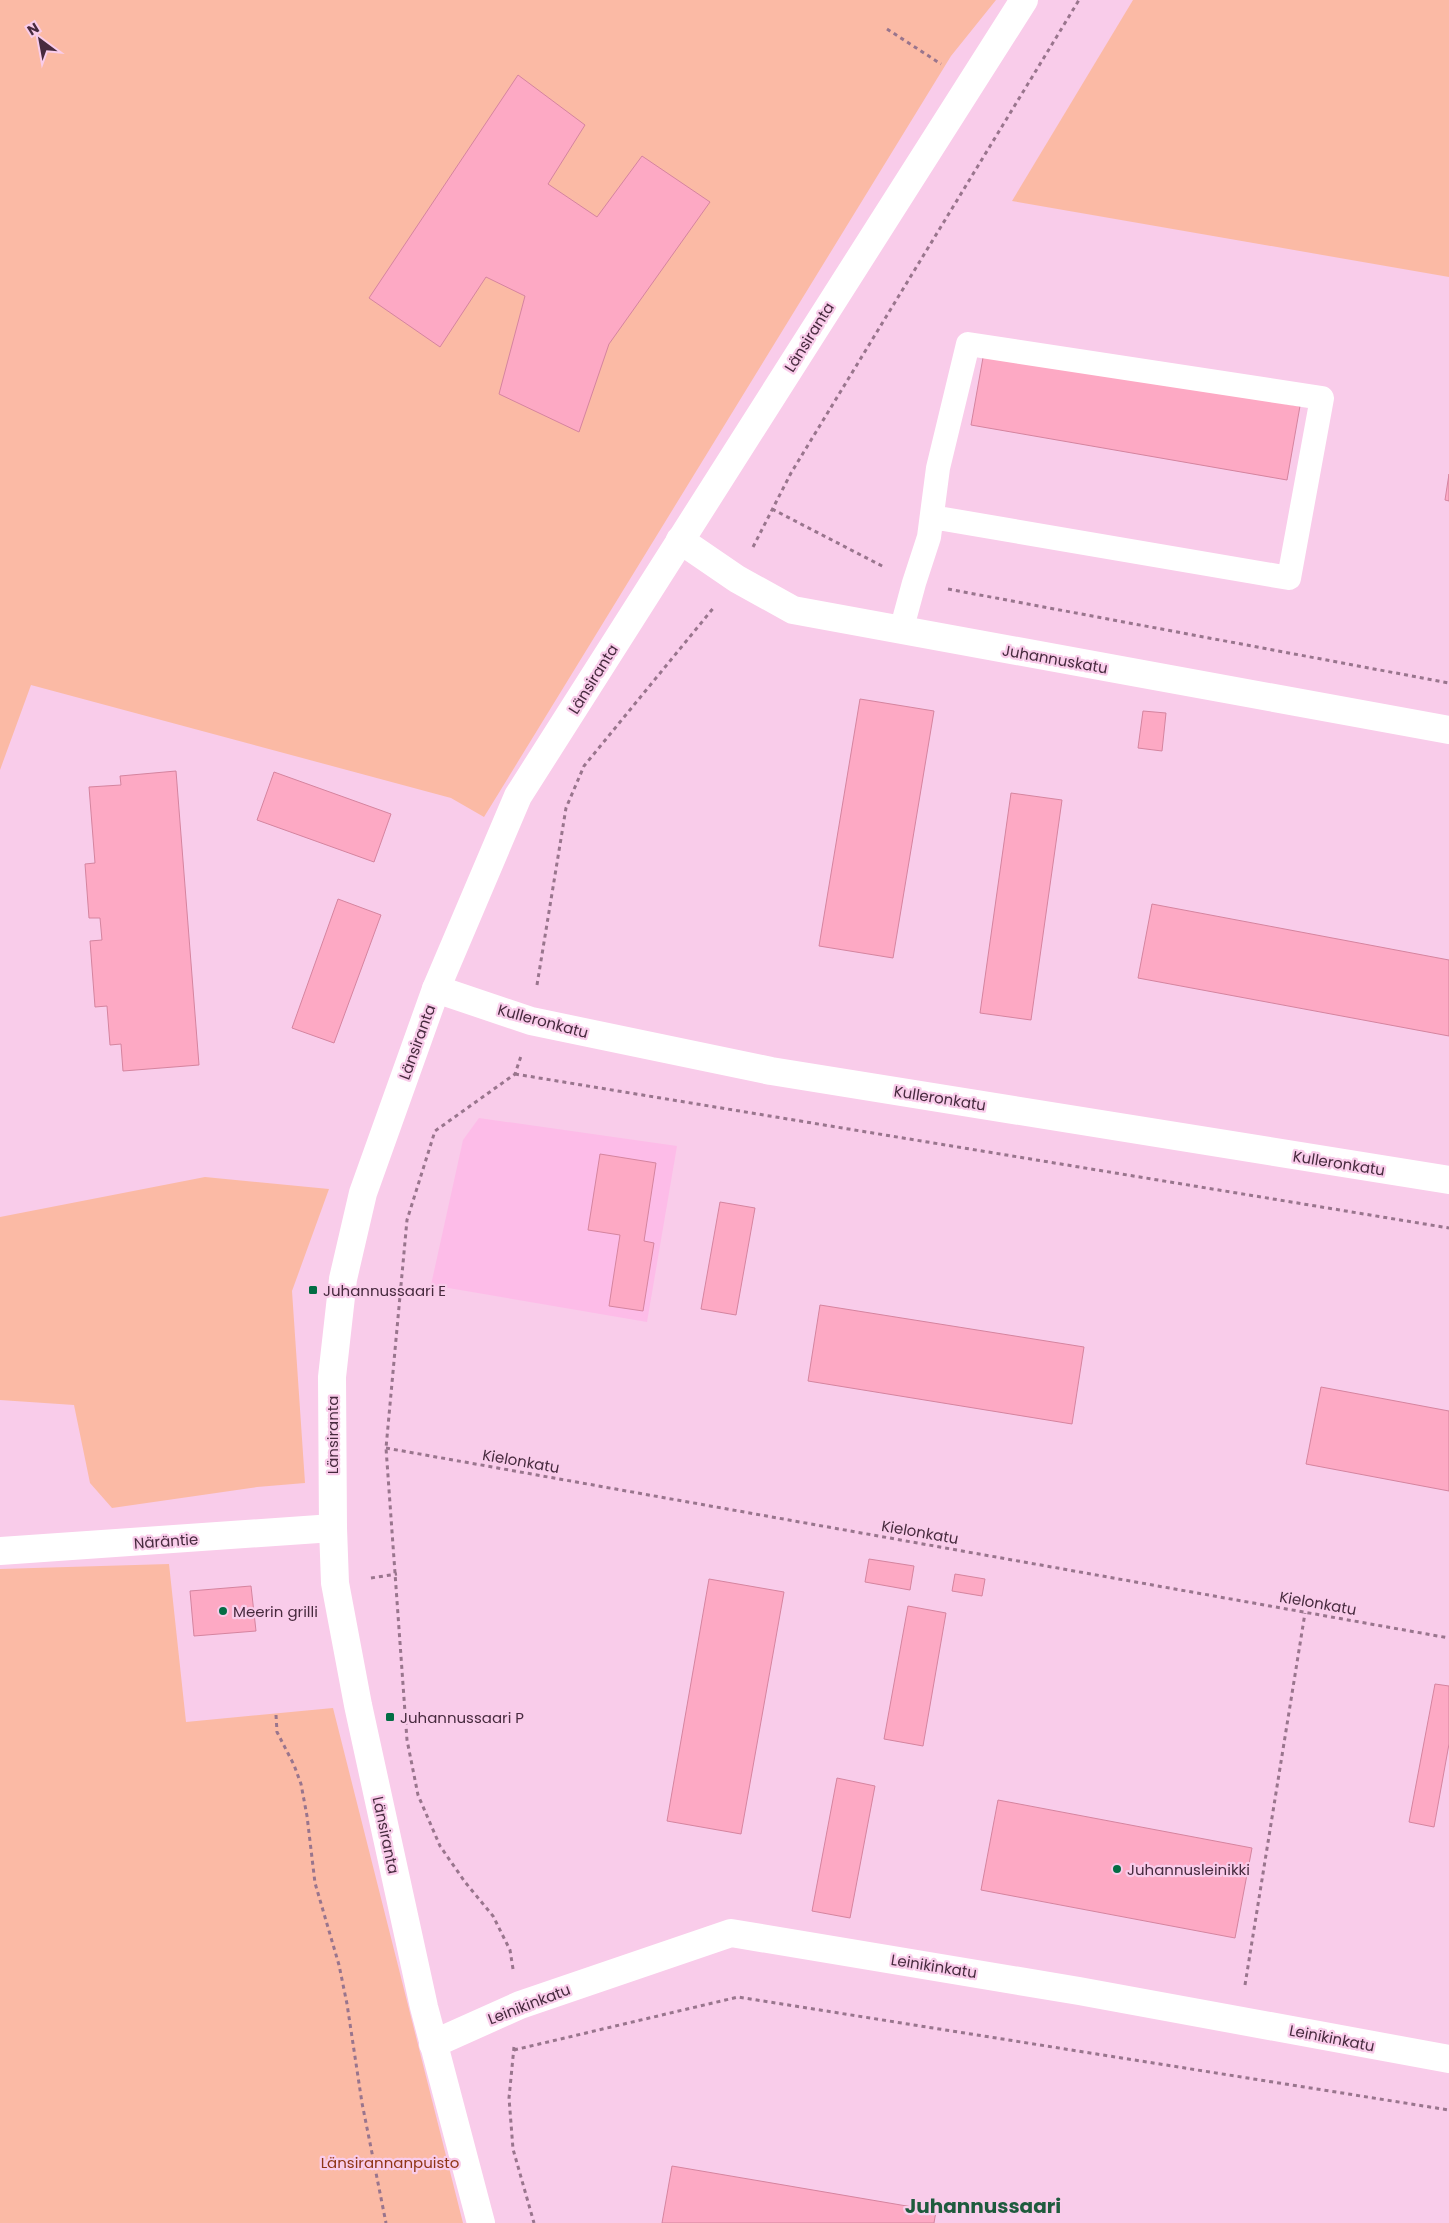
<svg xmlns="http://www.w3.org/2000/svg" width="1449" height="2223" viewBox="0 0 1449 2223" font-family="Poppins,sans-serif">
  <rect width="100%" height="100%" fill="#f9ccea"/>
  <polygon fill="#fdbce8" points="479,1118 677,1146 647,1322 431,1285 463,1140"/>
  <g fill="#fbbaa5">
    <polygon points="0,0 996,0 951,56 484,817 451,798 31,685 0,770"/>
    <polygon points="1133,0 1449,0 1449,277 1012,201"/>
    <polygon points="205,1177 329,1189 292,1291 305,1483 257,1487 112,1508 90,1483 74,1405 0,1400 0,1217"/>
    <polygon points="169,1564 186,1722 333,1708 463,2223 0,2223 0,1569"/>
  </g>
  <g fill="#fda9c4" stroke="#d5849f">
    <polygon points="518,75 585,125 548,184 597,217 642,156 710,202 609,344 579,432 499,394 525,296 486,277 440,347 369,298"/>
    <polygon points="984,352 1300,406 1287,480 971,425"/>
    <polygon points="1449,474 1449,501 1445,500"/>
    <polygon points="860,699 934,711 893,958 819,946"/>
    <polygon points="1143,711 1166,713 1162,751 1138,748"/>
    <polygon points="176,771 199,1065 123,1071 121,1044 110,1045 107,1006 95,1007 90,941 102,940 100,918 89,918 85,864 95,863 89,787 121,785 120,776"/>
    <polygon points="274,772 391,814 374,862 257,820"/>
    <polygon points="1011,793 1062,800 1031,1020 980,1013"/>
    <polygon points="338,899 381,915 334,1043 292,1028"/>
    <polygon points="1152,904 1449,960 1449,1036 1138,978"/>
    <polygon points="600,1154 656,1163 644,1241 654,1243 643,1311 609,1306 620,1235 588,1230"/>
    <polygon points="720,1202 755,1208 736,1315 701,1309"/>
    <polygon points="820,1305 1084,1347 1072,1424 808,1381"/>
    <polygon points="1321,1387 1449,1411 1449,1491 1306,1464"/>
    <polygon points="869,1559 914,1566 910,1590 865,1582"/>
    <polygon points="955,1574 985,1579 982,1596 952,1591"/>
    <polygon points="709,1579 784,1592 741,1834 667,1821"/>
    <polygon points="251,1586 256,1631 194,1636 190,1591"/>
    <polygon points="908,1606 946,1613 923,1746 884,1739"/>
    <polygon points="1435,1684 1449,1686 1449,1744 1434,1827 1409,1822"/>
    <polygon points="837,1778 875,1786 850,1918 812,1911"/>
    <polygon points="998,1800 1252,1848 1235,1938 981,1890"/>
    <polygon points="672,2166 936,2211 934,2223 662,2223"/>
  </g>
  <g fill="none" stroke-linecap="round" stroke-linejoin="round">
    <g stroke="#99758d" stroke-width="3" stroke-dasharray="4 4" stroke-linecap="butt">
      <polyline points="887,29 941,64"/>
      <polyline points="772,509 884,567"/>
      <polyline points="753,547 791,473 1079,0"/>
      <polyline points="948,589 1449,683"/>
      <polyline points="537,985 566,808 584,766 715,606"/>
      <polyline points="515,1074 1449,1228"/>
      <polyline points="386,1448 1449,1638"/>
      <polyline points="371,1578 397,1574"/>
      <polyline points="276,1715 277,1732 294,1765 301,1784 307,1816 315,1883 339,1965 347,2004 362,2103 386,2223"/>
      <polyline points="513,1969 510,1950 493,1916 465,1882 440,1846 418,1795 407,1740 386,1448 407,1220 435,1131 515,1074 521,1056"/>
      <polyline points="1245,1985 1305,1613"/>
      <polyline points="514,2047 509,2098 513,2149 534,2223"/>
      <polyline points="514,2050 738,1997 1449,2110"/>
    </g>
    <polyline stroke="#fff" stroke-width="24" points="901,631 914,583 929,537 938,468 968,344 1322,398 1289,578 932,517"/>
    <g stroke="#fff" stroke-width="28">
      <polyline points="680,540 737,579 793,610 1449,730"/>
      <polyline points="436,989 531,1021 771,1071 1449,1180"/>
      <polyline points="0,1551 333,1528"/>
      <polyline points="433,2044 520,2005 731,1933 1079,1991 1449,2059"/>
    </g>
    <polyline stroke="#fff" stroke-width="28" points="481,2223 424,2007 358,1705 335,1583 333,1528 332,1377 343,1279 363,1193 436,989 518,796 1024,0"/>
  </g>
  <g fill="#036d44" stroke="#f9ccea" stroke-width="2">
    <rect x="308" y="1285" width="10" height="10" rx="2.5"/>
    <circle cx="223" cy="1611" r="5"/>
    <rect x="385" y="1712" width="10" height="10" rx="2.5"/>
    <circle cx="1117" cy="1869" r="5"/>
  </g>
  <g text-anchor="middle" dominant-baseline="central" stroke-width="4.5" stroke-linejoin="round" paint-order="stroke">
    <g font-size="15" fill="#472a3e" stroke="#f9ccea">
      <text transform="translate(809 337) rotate(-58)">Länsiranta</text>
      <text transform="translate(1055 659) rotate(10)">Juhannuskatu</text>
      <text transform="translate(593 679) rotate(-58)">Länsiranta</text>
      <text transform="translate(543 1021) rotate(15)">Kulleronkatu</text>
      <text transform="translate(417 1042) rotate(-70)">Länsiranta</text>
      <text transform="translate(940 1098) rotate(9)">Kulleronkatu</text>
      <text transform="translate(1339 1163) rotate(9)">Kulleronkatu</text>
      <text transform="translate(332 1435) rotate(-90)">Länsiranta</text>
      <text transform="translate(521 1461) rotate(10)">Kielonkatu</text>
      <text transform="translate(920 1532) rotate(10)">Kielonkatu</text>
      <text transform="translate(166 1541) rotate(-4)">Näräntie</text>
      <text transform="translate(1318 1603) rotate(10)">Kielonkatu</text>
      <text transform="translate(386 1835) rotate(78)">Länsiranta</text>
      <text transform="translate(934 1966) rotate(9)">Leinikinkatu</text>
      <text transform="translate(529 2004) rotate(-21)">Leinikinkatu</text>
      <text transform="translate(1332 2038) rotate(11)">Leinikinkatu</text>
    </g>
    <g font-size="15" fill="#472a3e" stroke="#f9ccea" text-anchor="start">
      <text x="323" y="1290">Juhannussaari E</text>
      <text x="233" y="1611">Meerin grilli</text>
      <text x="400" y="1717">Juhannussaari P</text>
      <text x="1127" y="1869">Juhannusleinikki</text>
    </g>
    <g font-size="15" fill="#8f3616" stroke="#f9ccea">
      <text x="390" y="2162">Länsirannanpuisto</text>
    </g>
    <g font-size="20" font-weight="bold" fill="#1e5b3d" stroke="#f9ccea">
      <text x="983" y="2206">Juhannussaari</text>
    </g>
  </g>
  <g transform="translate(40 40) rotate(328)" stroke="#f9ccea" stroke-width="4" paint-order="stroke">
  <path d="M0-4L9 19L0 12L-9 19Z" fill="#472a3e"/>
  <text y="-8" font-size="14" font-weight="bold" text-anchor="middle" fill="#472a3e">N</text>
  </g>
</svg>
